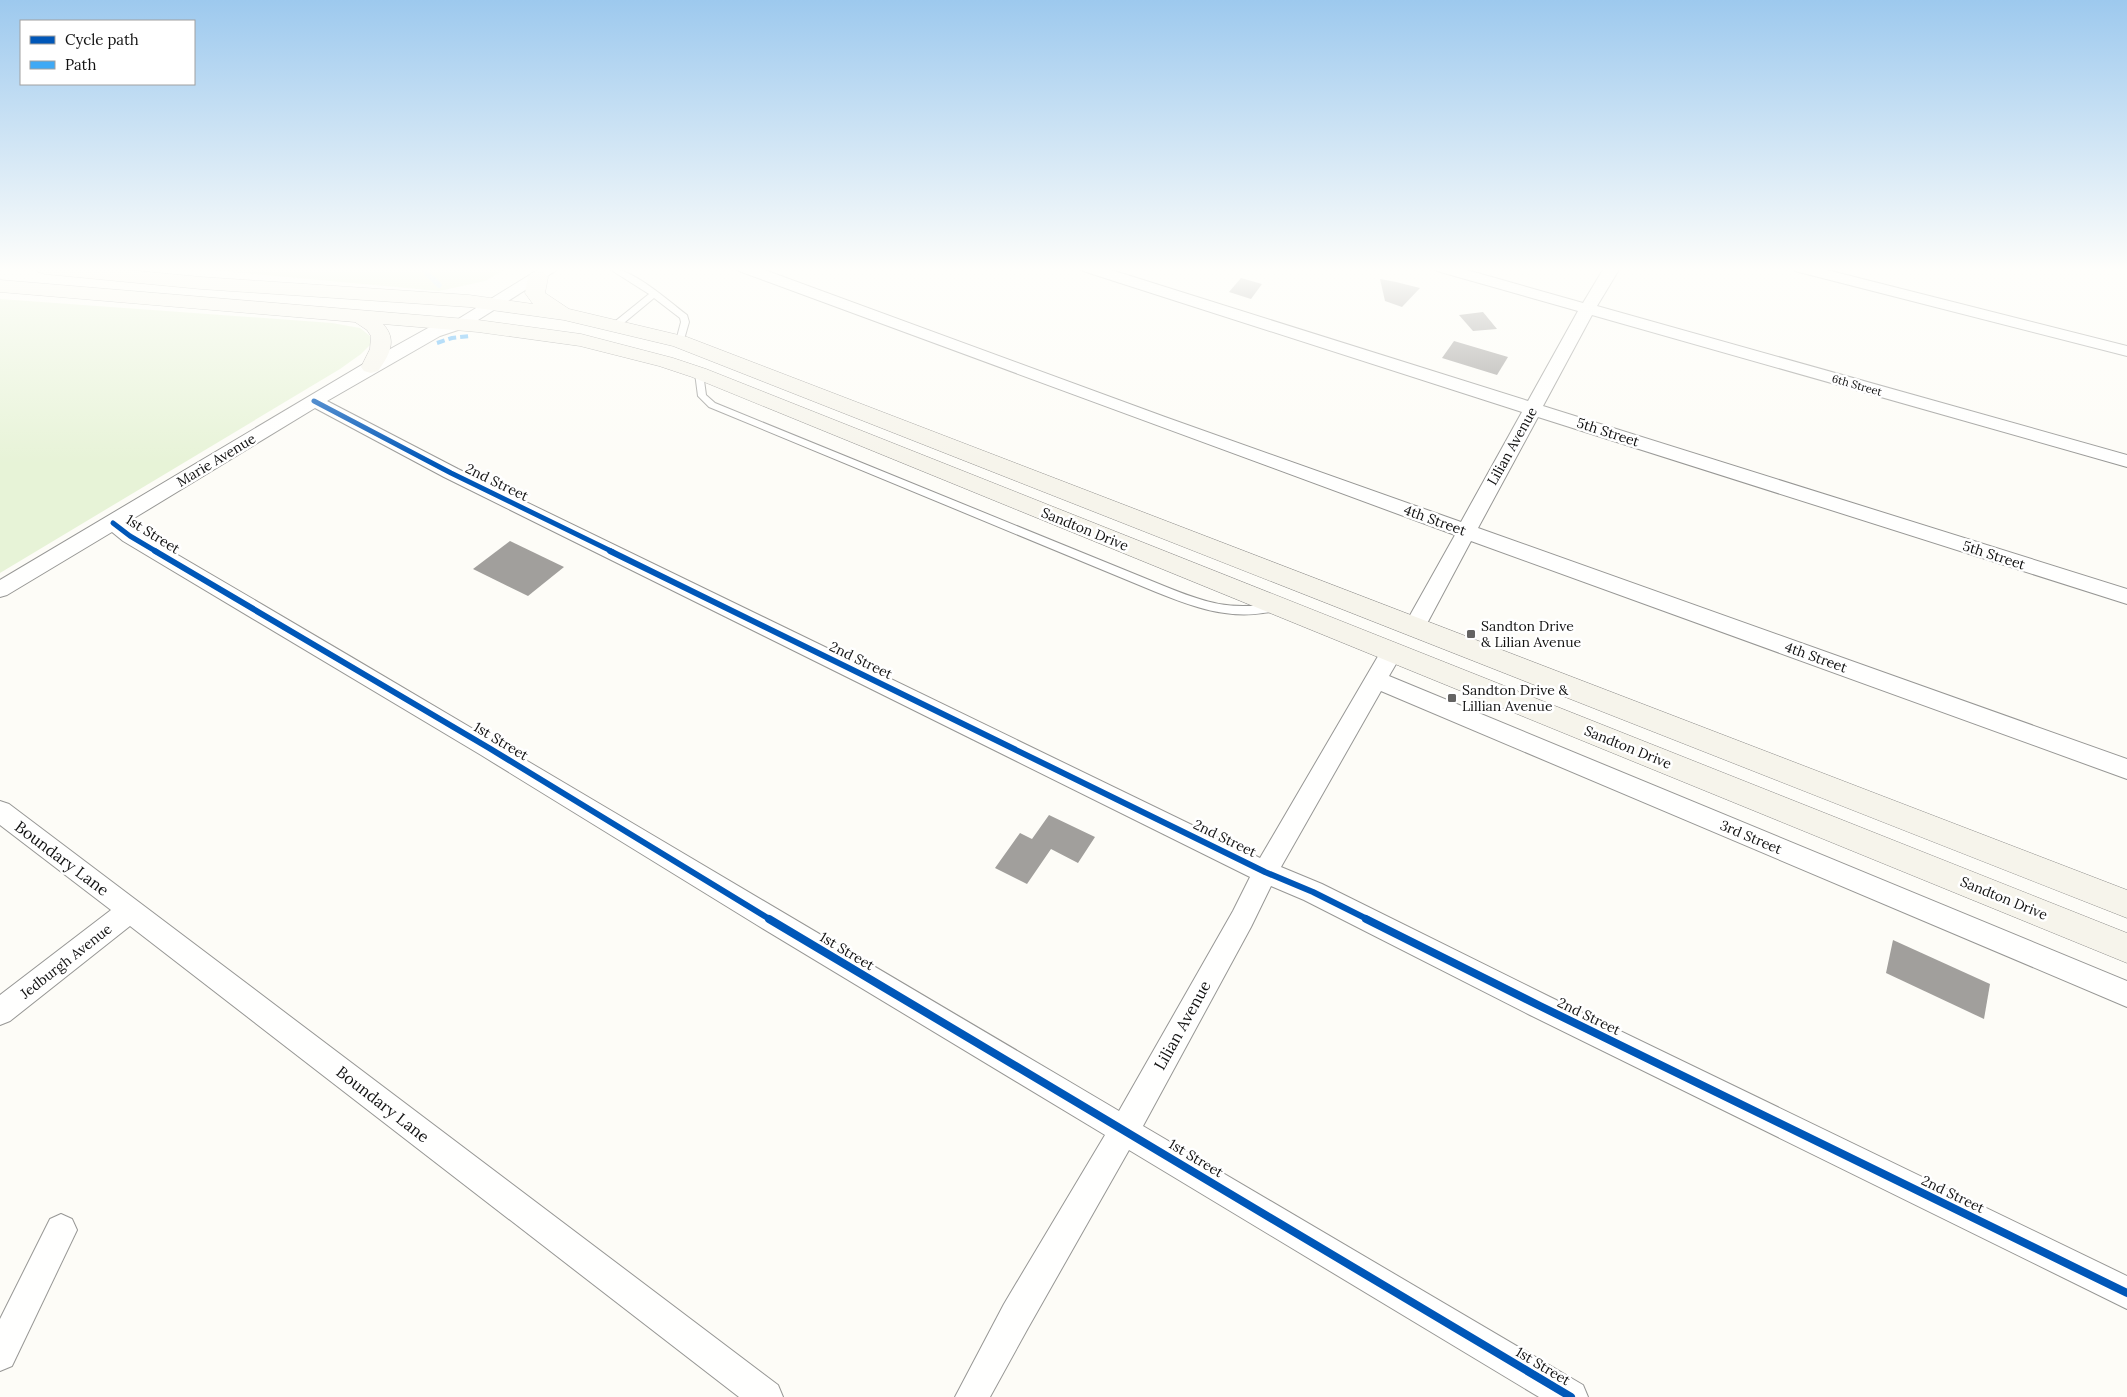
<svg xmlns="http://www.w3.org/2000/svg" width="2127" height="1397" viewBox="0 0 2127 1397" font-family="Lora,serif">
  <rect width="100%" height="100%" fill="#fdfcf7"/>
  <g fill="#e7f3d7">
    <polygon points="189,268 508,268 485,281 439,291"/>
    <polygon points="0,299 332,323 360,328 370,336 370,345 361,354 340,369 0,573"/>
  </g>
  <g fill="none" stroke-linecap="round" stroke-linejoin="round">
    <polyline stroke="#cde8f7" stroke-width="5.5" points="422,268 439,285"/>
  </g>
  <g fill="#a19f9c">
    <polygon points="1241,278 1262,284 1251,299 1229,292"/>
    <polygon points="1380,279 1396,282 1420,288 1402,307 1385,301"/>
    <polygon points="1483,312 1497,329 1473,331 1459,315"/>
    <polygon points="1454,341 1508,357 1497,375 1442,358"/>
    <polygon points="510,541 564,567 528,596 473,569"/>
    <polygon points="1049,815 1095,837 1078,863 1051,849 1027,884 995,868 1020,833 1032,839"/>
    <polygon points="1893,940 1990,984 1984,1019 1886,973"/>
  </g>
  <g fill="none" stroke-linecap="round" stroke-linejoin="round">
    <g stroke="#979795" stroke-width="2">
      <g id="lane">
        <path d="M608,268c25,0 59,32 79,47l2,7 -6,21 -3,1 -4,-3 5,-19 -1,-4 -26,-20 -35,29h-6v-4l36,-29z"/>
        <path d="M699,370l4,3 3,22 9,8 449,183c42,17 66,25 112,17l5,4c-4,5 -11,5 -18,6 -38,6 -72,-7 -107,-21l-447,-185 -11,-11 -3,-23z"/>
      </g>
    </g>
    <g stroke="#979795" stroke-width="2">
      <g id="street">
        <path d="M541,268h19l-93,59 -27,9 -113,65 131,68 802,389 124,-212 8,-2 8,2 3,6 -14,24 738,305v26l-746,-316 -100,176 41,17 228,113 577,279v33l-597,-294 -226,-115 -33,-14 -20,41 -108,199 440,259 5,12h-49l-410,-247 -101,178 -38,69h-35l49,-93 101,-169 -348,-210 -276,-170 -358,-214 -11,-9 -105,63 -7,2v-17l365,-217 63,-35 27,-7zM315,408l129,69 806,400 -17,34 -114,200c-328,-193 -654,-388 -982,-580l-11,-8z"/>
        <polygon points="736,268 759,268 1165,417 1461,522 1522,412 1083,271 1080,268 1105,268 1528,401 1578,311 1437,271 1434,268 1460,268 1583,303 1604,268 1620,268 1597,306 2127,455 2127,467 1592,315 1543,406 2127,589 2127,604 1538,417 1478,528 2127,759 2127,779 1471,541 1423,631 1415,634 1407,631 1404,626 1455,535 739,271"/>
        <polygon points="1792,268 1819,268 2127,346 2127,356 1795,271"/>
        <polygon points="0,801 9,804 778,1385 783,1397 739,1397 130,926 10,1021 0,1025 0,995 111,910 0,825"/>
        <polygon points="61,1214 72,1219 77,1230 12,1366 0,1371 0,1319 50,1219"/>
      </g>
    </g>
    <g stroke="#8e8d8b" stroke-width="1">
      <g id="secondary">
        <polygon points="36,268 107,268 201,277 469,295 533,304 525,293 528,277 531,273 538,271 545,273 548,277 545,293 569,309 687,337 2127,890 2127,918 673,346 564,320 469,307 201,289 45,274 38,272"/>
        <path d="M0,280l478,40 103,14 92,24 33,11 1421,564v30l-1435,-586 -33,-11 -79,-20 -102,-14 -95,-8c15,16 6,32 -5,47l-7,2 -7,-2 -3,-4 9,-18 1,-13 -4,-6 -12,-8 -355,-30z"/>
      </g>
    </g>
    <use href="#lane" fill="#fffffe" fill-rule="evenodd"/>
    <use href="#street" fill="#fffffe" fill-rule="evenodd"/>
    <use href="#secondary" fill="#f6f4eb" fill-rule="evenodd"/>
    <polyline stroke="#3fa9f5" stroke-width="4" stroke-dasharray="8 4" stroke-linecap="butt" points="437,343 452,338 470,336"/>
    <g stroke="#fff" stroke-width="8">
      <g id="cycleway-far2">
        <polyline points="314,401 451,473 613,552"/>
        <polyline points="113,523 130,536 157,552"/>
      </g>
    </g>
    <g stroke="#fff" stroke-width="9">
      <g id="cycleway-far1">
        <polyline points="155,551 489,748 771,920"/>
        <polyline points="610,551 1265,872 1313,892 1369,920"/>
      </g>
    </g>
    <g stroke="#fff" stroke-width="11">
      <g id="cycleway">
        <polyline points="769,919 1571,1397"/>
        <polyline points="1366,919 1540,1006 2127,1293"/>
      </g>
    </g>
    <use href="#cycleway-far2" stroke="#0057b8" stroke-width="5"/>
    <use href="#cycleway-far1" stroke="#0057b8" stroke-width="6"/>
    <use href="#cycleway" stroke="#0057b8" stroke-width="8"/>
  </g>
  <linearGradient id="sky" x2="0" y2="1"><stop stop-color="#9dc9ee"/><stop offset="0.58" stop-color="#fefefb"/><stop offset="1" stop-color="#fefefb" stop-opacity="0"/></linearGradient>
  <rect width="2127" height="464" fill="url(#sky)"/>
  <g fill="#646362" stroke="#fff" stroke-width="2">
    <rect x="1466" y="629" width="10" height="10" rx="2.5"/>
    <rect x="1447" y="693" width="10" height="10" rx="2.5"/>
  </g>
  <g text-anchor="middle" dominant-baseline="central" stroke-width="5" stroke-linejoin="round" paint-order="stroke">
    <g font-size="11" fill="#111" stroke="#fff">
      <text transform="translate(1857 385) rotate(16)">6th Street</text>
    </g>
    <g font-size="14" fill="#111" stroke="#fff">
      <text transform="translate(1608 432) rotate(18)">5th Street</text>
      <text transform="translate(1512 446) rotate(-61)">Lilian Avenue</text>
      <text transform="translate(216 460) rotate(-31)">Marie Avenue</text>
      <text transform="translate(497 482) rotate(26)">2nd Street</text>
      <text transform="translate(1435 520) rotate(20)">4th Street</text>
      <text transform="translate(1085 529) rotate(22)">Sandton Drive</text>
      <text transform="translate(153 534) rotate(32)">1st Street</text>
      <text transform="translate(1994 555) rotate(18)">5th Street</text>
      <text transform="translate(1816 657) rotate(20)">4th Street</text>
      <text transform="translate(861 660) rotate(26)">2nd Street</text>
      <text transform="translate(501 741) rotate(31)">1st Street</text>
      <text transform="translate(1628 747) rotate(22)">Sandton Drive</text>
      <text transform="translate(1751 837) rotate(23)">3rd Street</text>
      <text transform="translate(1225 838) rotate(26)">2nd Street</text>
      <text transform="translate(2004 898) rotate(22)">Sandton Drive</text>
      <text transform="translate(847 951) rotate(31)">1st Street</text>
      <text transform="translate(66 961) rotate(-38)">Jedburgh Avenue</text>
      <text transform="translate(1589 1016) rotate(26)">2nd Street</text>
      <text transform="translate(1196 1158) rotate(31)">1st Street</text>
      <text transform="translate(1953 1194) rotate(26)">2nd Street</text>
      <text transform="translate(1543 1366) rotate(31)">1st Street</text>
    </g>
    <g font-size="14" fill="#111" stroke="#fff" text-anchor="start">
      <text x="1481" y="626">Sandton Drive<tspan x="1481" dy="16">&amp; Lilian Avenue</tspan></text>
      <text x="1462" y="690">Sandton Drive &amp;<tspan x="1462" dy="16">Lillian Avenue</tspan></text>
    </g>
    <g font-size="16" fill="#111" stroke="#fff">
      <text transform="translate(62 858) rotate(37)">Boundary Lane</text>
      <text transform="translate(1182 1025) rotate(-61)">Lilian Avenue</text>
      <text transform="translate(383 1104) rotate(38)">Boundary Lane</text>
    </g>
  </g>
  <rect x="20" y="20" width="175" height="65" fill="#ffffff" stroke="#a0a0a0"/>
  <rect x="30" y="36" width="25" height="8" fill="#0057b8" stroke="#a0a0a0"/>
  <text x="65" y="45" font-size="15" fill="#111111">Cycle path</text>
  <rect x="30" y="61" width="25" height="8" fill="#3fa9f5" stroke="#a0a0a0"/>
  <text x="65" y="70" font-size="15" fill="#111111">Path</text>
</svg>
